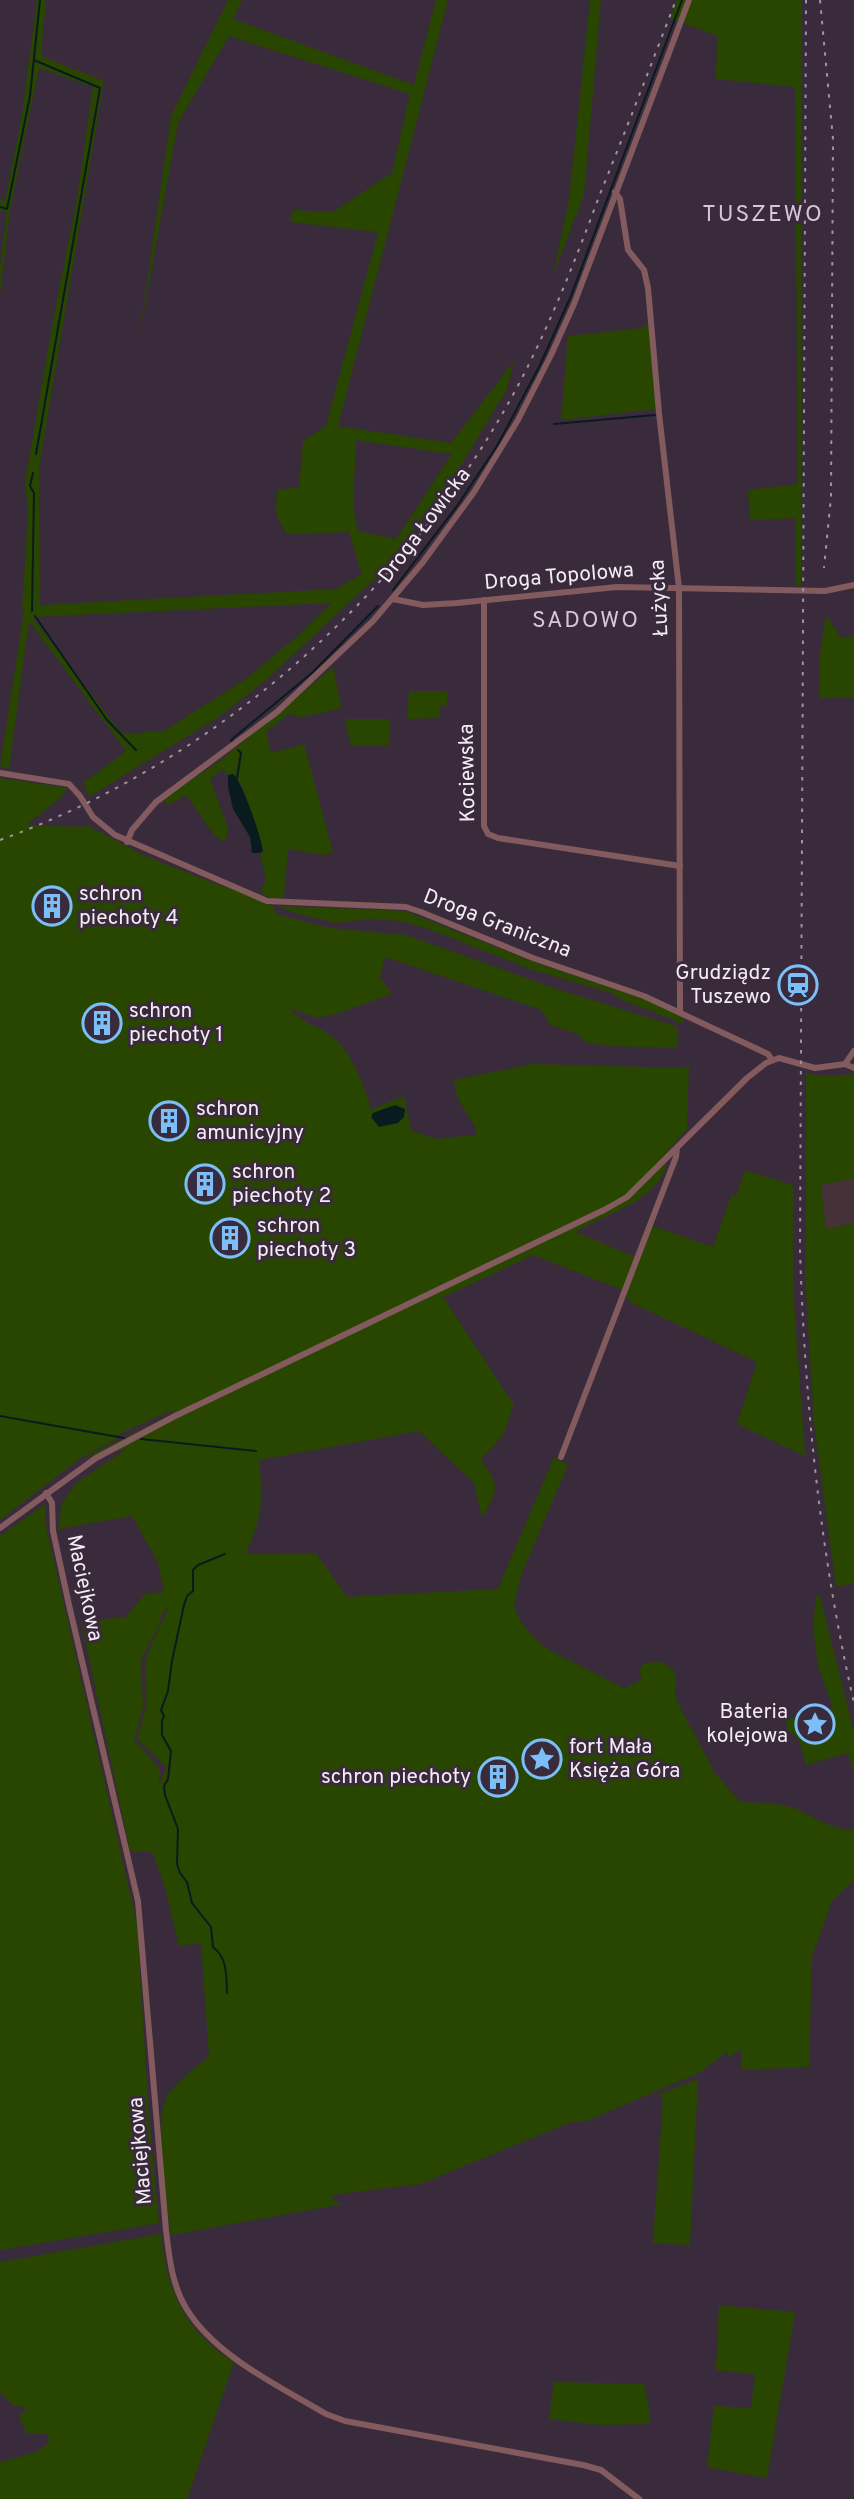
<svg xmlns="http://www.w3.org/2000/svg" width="854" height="2499" viewBox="0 0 854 2499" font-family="Overpass,sans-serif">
  <rect width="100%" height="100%" fill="#392b3b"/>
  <polygon fill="#453239" points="854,1178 854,1223 826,1229 821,1185"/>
  <g fill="#284600" fill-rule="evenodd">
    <path d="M37,0h9l-5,56 63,25 -65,387 1,137 296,-16 26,-15 -13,-42 -62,2 -11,-19 1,-25 22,-3 4,-46 23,-15 52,-194 -88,-10 3,-12 40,2 59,-39 18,-79 -181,-58 -51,87 -39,215 32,-222 57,-116h14l-9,19 181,66 22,-85h12l-110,426 113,17 63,-82 -7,28 -47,78 -78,105 -116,108 -46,36 -131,81 -6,-14 43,-32 -97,-130 -20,148 -9,-3 24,-154 -2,-3 6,-95 -3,-32 27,-156 25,-128 16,-111 -54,-19 -29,142 -10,84v-27l7,-55 -7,-2v-10l5,1 17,-86zM356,440l96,14 -56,85 -38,-8 -5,-24zM332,603l-32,31 -54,45 -82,52 -42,3 -90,-117z"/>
    <polygon points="590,0 601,0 584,195 553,275 569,200"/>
    <polygon points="677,0 802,0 801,586 796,586 796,518 750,520 748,490 798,484 795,87 716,79 717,36 670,18"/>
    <polygon points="648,323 656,409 561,420 568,336 642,328"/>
    <polygon points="826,615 841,638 854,636 854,698 820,698 820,654"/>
    <path d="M333,667l9,41 -40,9 -14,-3 -22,18 5,21 33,-9 29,108 -9,3 -36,-6 -4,49h-15l-9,-7 6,-11 -6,-27 3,-2 -1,-5 -21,-62 -8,-10 -5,1 -5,-6 -13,10 18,49 -1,9 -5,4c-11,-6 -26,-34 -36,-46l-18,10 -5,-6 54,-36z"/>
    <polygon points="409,691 447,691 447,705 440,705 440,718 407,719"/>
    <polygon points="345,719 390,719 390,745 351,745"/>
    <path d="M0,778l68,10 -10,12 -32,25 56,2 4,-2 59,31 71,28 43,13 15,10 2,7 53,14 77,7 148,53 124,39v21l-68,-2 -23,-3 -11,-10 -26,-8 -8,-15 -157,-53 -5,20 12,17 -56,20 -19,4 -27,-10c11,16 31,18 45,31 17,15 26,41 34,62l1,9 34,-14 7,34 25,9 39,-4 2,-5 -19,-31 -4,-19 79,-16 152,4 4,-4 -2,65 -22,25c0,5 1,12 0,16 -14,33 -62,45 -89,62l64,27 13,-33 60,21 18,-51 5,1 9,-27 48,15v101l12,170 -68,-32 20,-62 -125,-59 -12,-14 -87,-34 -90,42 71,108 -11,30 -22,25c20,28 17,29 1,58l-8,-35 -55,-52 -160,29c4,39 4,58 -14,94l71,-1 31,44 151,-8 56,-132 14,8 -47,110 -7,30 6,16 17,20 14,10 73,37 18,-8 -3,-8 4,-8 16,-3 14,8 3,8 -1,18 8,18 32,60 25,29c16,1 35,0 50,5 20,6 42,25 64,22v51l-22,21 -20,55 -3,111 -68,3v-20l-13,7v-6l-29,22 -115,49h-12l-152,62 -88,11 2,6 9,3 -172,31c-4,-31 -18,-110 -5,-137 4,-10 33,-33 43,-42l-8,-113 -22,3 -15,-62 -12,-32 -22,-1 -49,-230 45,-4 19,-23 19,-2 -6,-29 -26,-47 -74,13 4,-26 14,-20 51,-34 -43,9 90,-45 -2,-3 -52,24 -4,5 -34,18 -82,63zM169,1607l-24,53 1,47 -9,32 29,28 -7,18 1,-16 -26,-29 9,-33 -2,-47 18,-34 3,-13z"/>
    <polygon points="277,906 405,911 534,962 644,999 684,1017 683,1024 620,999 612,993 530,969 431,930 402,921 367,919 336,923 298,914"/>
    <polygon points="806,1073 822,1076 854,1074 854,1178 821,1185 826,1229 854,1223 854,1583 836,1587 814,1423 805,1277"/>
    <polygon points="45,1504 46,1526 137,1924 148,2101 150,2103 148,2108 159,2223 0,2250 0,1536"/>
    <polygon points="820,1596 854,1733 854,1773 848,1753 806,1765 799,1740 788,1730 785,1719 833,1708 818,1666 813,1626 816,1597"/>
    <polygon points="698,2079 690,2245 653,2243 663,2099 658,2095"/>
    <path d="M161,2234c6,57 23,97 73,128l-47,137h-187v-37c16,-5 41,-7 50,-22l-4,-7 -19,1 -8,-18 7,-6 -1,-3 -11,-1 -14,-14v-130z"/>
    <polygon points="719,2305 795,2312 767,2478 707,2467 714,2406 751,2408 755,2374 716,2370"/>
    <polygon points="554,2382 644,2384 650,2414 649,2424 600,2425 549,2419"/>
  </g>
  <g fill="#0a1b1f">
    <path d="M233,774c10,9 28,62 30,77l-3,2h-8l-2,-16 -17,-28 -5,-22v-12z"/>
    <polygon points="395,1105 405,1109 404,1117 398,1123 379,1127 371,1117 373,1113"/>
  </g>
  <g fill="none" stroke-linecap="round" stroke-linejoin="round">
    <g stroke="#0a1b1f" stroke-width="2">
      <polyline points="34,60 100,88 36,454"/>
      <polyline points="0,207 7,209 30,96 40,0"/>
      <polyline points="554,424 655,415"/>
      <polyline points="393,590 457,506 497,446 540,365 571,296 682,0"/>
      <polyline points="32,611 34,493 30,486 33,473"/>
      <polyline points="35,616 107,720 136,750"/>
      <polyline points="233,742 231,740 313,672 378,606"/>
      <polyline points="237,778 241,753 238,750"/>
      <polyline points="0,1416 124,1438"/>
      <polyline points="141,1439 256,1451"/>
      <path d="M225,1554l-27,11 -5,5v21l-6,5 -3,9 -12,56 -4,30 -7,19 3,6 -2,5v14l9,16 -3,28 -4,7 1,9 13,34 -1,35 3,9 7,9 5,21 19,24 2,20c15,12 13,28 14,46"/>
    </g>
    <g stroke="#835a5e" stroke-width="6">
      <polyline points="615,192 620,199 628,250 644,270 648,288 659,413 679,588 680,1012"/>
      <polyline points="393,599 423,605 457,603 617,587 825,591 854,585"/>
      <polyline points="484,600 484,826 488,834 498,838 680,866"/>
      <polyline points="0,773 69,784 80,796 93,817 115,835 267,901 406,907 421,912 533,958 644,996 768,1054 772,1060"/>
      <polyline points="127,842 132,830 156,802 277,712 373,621 423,562 474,492 518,420 551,355 574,304 689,0"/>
      <polyline points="845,1064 854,1051"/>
      <polyline points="561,1457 676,1157 677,1148"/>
      <path d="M46,1493l6,10 1,28 16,74 69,296 28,329c3,26 6,55 20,78 29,48 93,78 140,106l19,7 238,44 18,5 38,29"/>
      <polyline points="0,1528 96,1458 175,1416 606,1209 627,1197 747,1078 766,1063 779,1058 815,1068 845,1064 854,1068"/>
    </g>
    <g stroke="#9f94a0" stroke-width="2" stroke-dasharray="3.5 7" stroke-linecap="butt">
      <path d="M806,0l-6,1251c5,152 20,303 54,452"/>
      <polyline points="820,0 833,139 831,497 824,568"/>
      <path d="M0,840c223,-81 414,-254 523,-464 30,-59 54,-120 77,-182 26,-64 51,-129 76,-194"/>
    </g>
  </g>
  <defs>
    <g id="building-ring" transform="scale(2.0125)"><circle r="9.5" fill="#392b3b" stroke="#7bbef8" stroke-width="1.5"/><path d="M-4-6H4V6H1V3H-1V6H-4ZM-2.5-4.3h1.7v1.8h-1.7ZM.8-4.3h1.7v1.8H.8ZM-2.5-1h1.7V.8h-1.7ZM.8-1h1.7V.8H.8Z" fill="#7bbef8"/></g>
    <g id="station-ring" transform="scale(2.0125)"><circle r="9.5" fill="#392b3b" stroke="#7bbef8" stroke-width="1.5"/><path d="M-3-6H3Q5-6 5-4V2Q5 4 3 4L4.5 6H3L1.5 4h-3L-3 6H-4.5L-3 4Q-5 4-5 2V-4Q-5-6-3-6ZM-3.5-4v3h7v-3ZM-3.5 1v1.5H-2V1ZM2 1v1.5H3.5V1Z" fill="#7bbef8"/></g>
    <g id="sight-ring" transform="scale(2.0125)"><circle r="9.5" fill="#392b3b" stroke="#7bbef8" stroke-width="1.5"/><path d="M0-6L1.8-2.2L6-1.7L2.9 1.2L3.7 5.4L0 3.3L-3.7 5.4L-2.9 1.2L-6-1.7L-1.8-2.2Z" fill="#7bbef8"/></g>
  </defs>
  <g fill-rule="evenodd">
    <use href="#building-ring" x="52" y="906"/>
    <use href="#station-ring" x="798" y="985"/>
    <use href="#building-ring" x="102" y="1023"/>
    <use href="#building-ring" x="169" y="1121"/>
    <use href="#building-ring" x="205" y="1184"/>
    <use href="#building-ring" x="230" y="1238"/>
    <use href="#sight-ring" x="815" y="1724"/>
    <use href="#sight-ring" x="542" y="1759"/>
    <use href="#building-ring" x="498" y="1777"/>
  </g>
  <g text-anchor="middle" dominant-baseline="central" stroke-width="6" stroke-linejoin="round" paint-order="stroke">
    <g font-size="21" fill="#f4ebf5" stroke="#392b3b">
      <text transform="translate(425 526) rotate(-53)">Droga Łowicka</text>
      <text transform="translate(559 577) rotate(-5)">Droga Topolowa</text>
      <text transform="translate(660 598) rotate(-93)">Łużycka</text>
      <text transform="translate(468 773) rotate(-91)">Kociewska</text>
      <text transform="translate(497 924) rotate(21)">Droga Graniczna</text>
      <text transform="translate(84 1588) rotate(78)">Maciejkowa</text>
      <text transform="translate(141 2151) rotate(-95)">Maciejkowa</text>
    </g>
    <g font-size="21" fill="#f4ebf5" stroke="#392b3b" text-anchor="start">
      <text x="79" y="894">schron<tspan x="79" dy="24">piechoty 4</tspan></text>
      <text x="771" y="973" text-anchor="end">Grudziądz<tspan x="771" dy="24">Tuszewo</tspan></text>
      <text x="129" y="1011">schron<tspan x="129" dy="24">piechoty 1</tspan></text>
      <text x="196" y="1109">schron<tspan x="196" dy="24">amunicyjny</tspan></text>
      <text x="232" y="1172">schron<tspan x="232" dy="24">piechoty 2</tspan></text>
      <text x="257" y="1226">schron<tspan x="257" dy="24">piechoty 3</tspan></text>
      <text x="788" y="1712" text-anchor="end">Bateria<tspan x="788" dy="24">kolejowa</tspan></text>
      <text x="569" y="1747">fort Mała<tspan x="569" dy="24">Księża Góra</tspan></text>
      <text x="471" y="1777" text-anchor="end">schron piechoty</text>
    </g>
    <g font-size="23" letter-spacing="2" fill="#d7c5da" stroke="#392b3b">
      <text x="763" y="215">TUSZEWO</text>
      <text x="586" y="621">SADOWO</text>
    </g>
  </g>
</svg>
